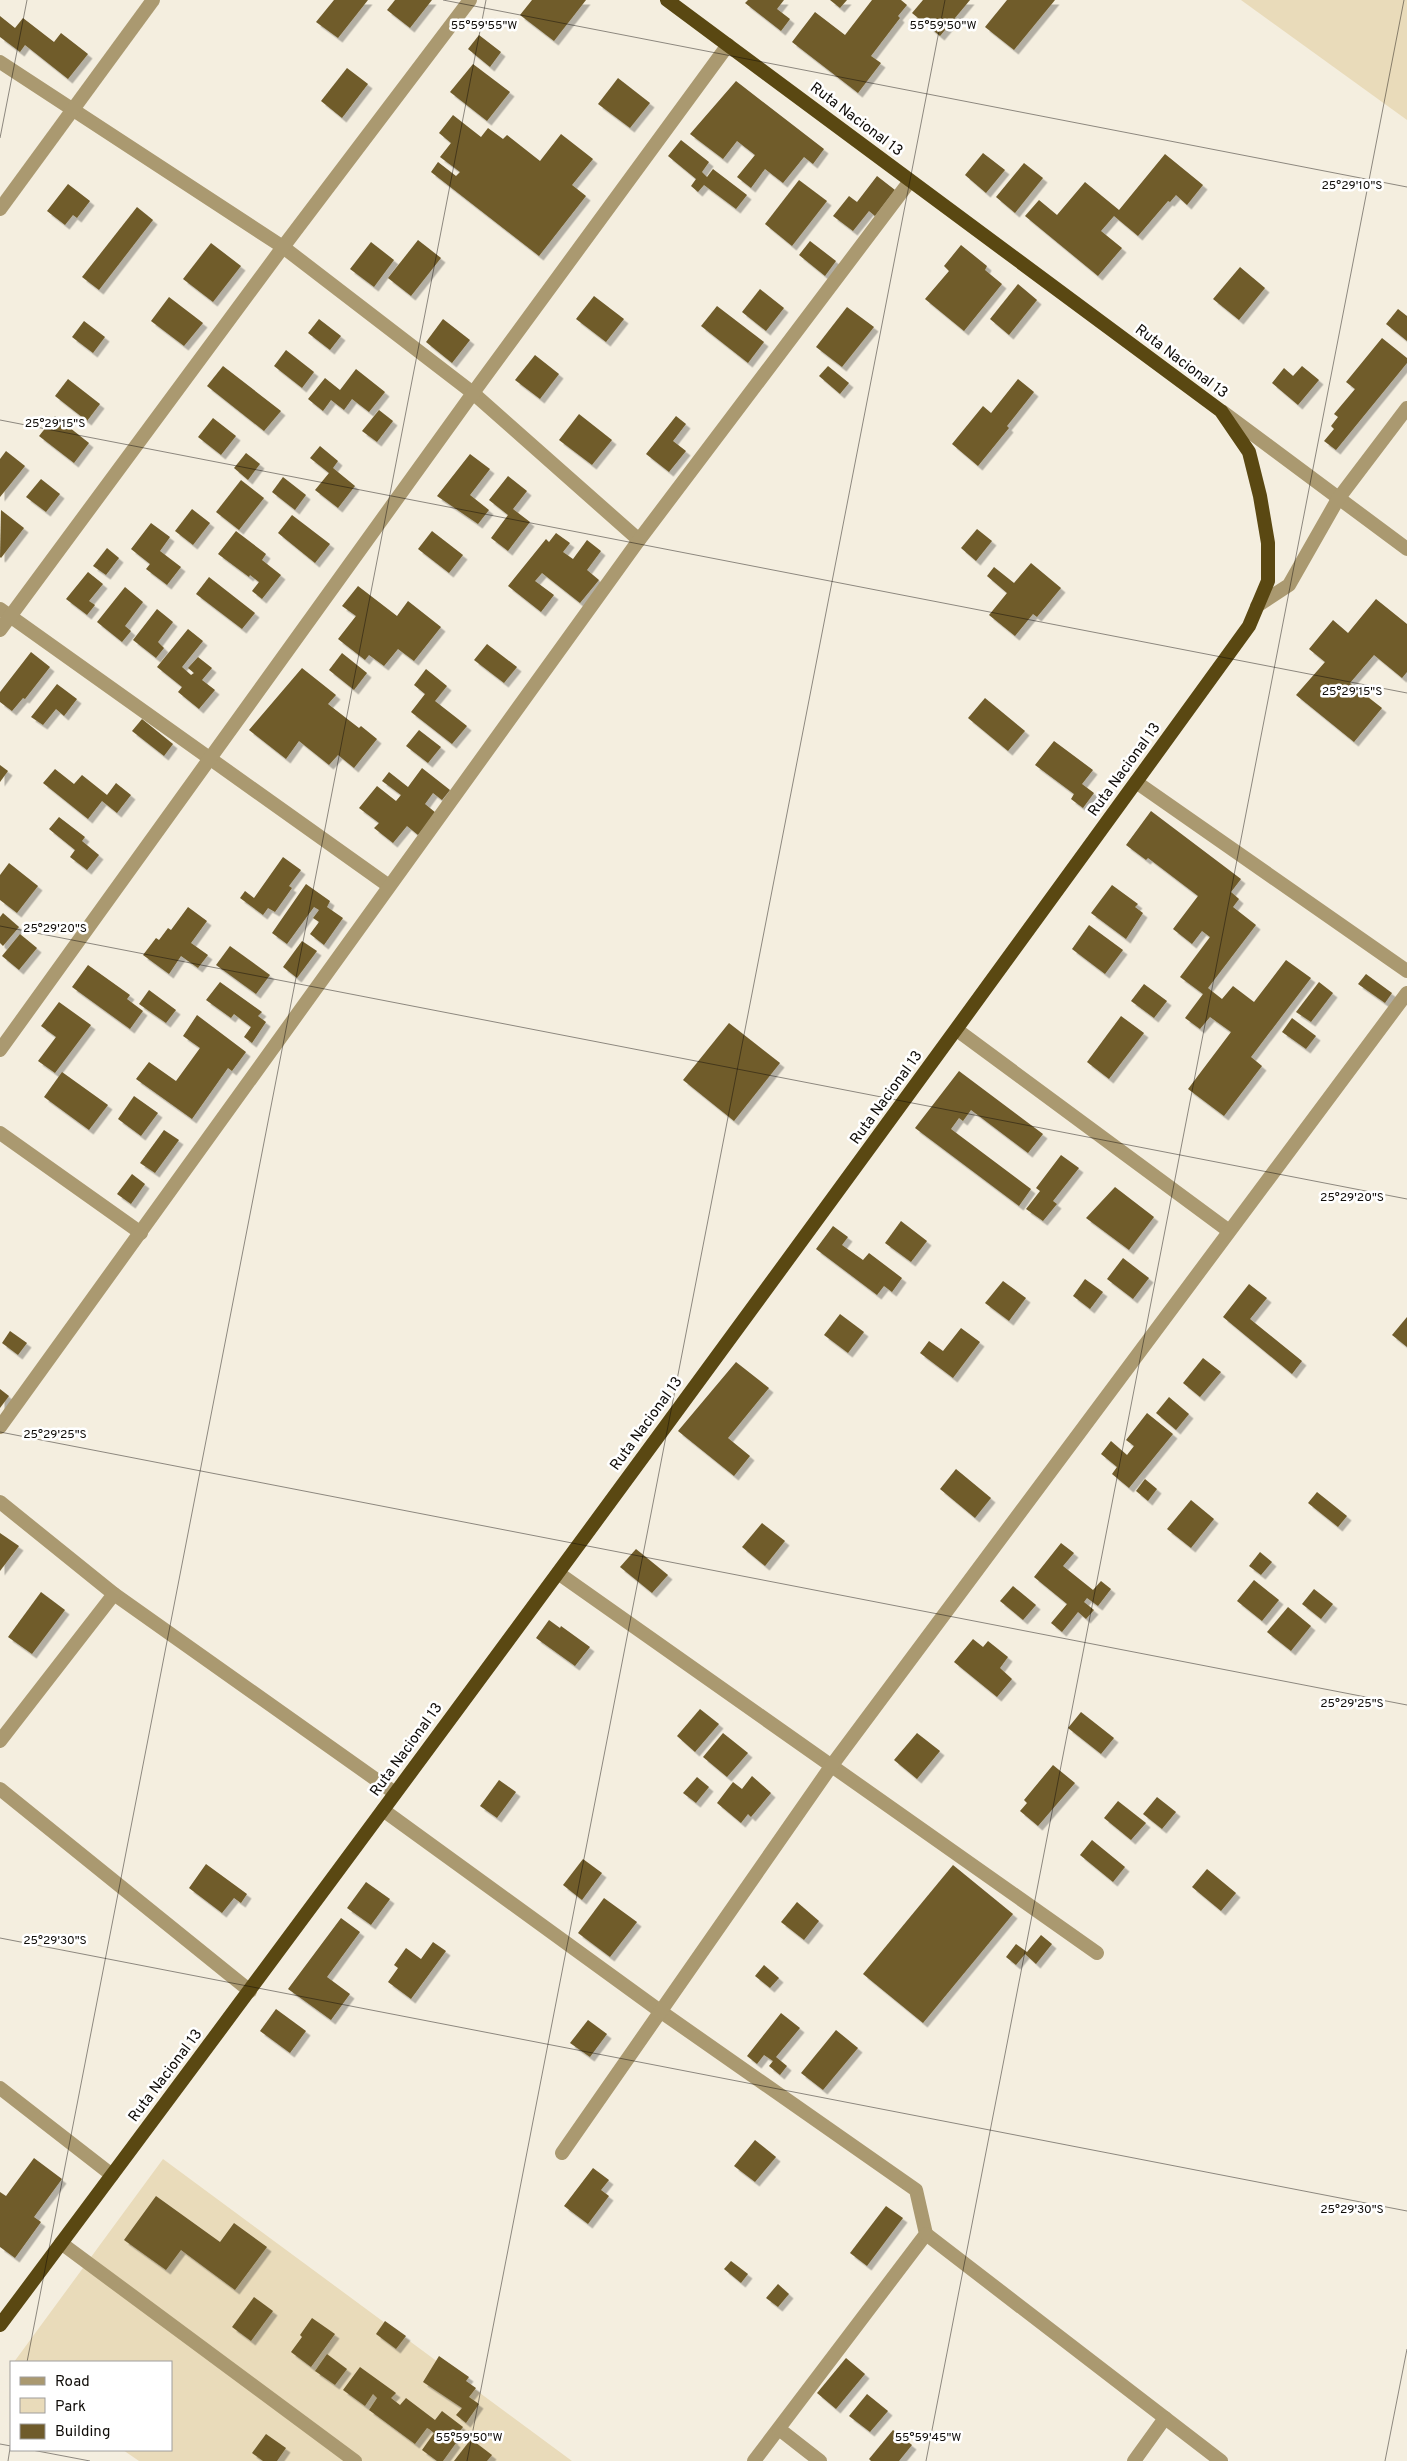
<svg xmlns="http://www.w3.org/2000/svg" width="1407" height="2461" viewBox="0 0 1407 2461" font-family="Overpass,sans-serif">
  <defs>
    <filter id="shadow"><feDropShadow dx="4.5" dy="4.5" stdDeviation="0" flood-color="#0004"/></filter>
  </defs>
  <rect width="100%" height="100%" fill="#f4eedf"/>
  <g fill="#e9dbba">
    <polygon points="1241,0 1407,0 1407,120"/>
    <polygon points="163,2159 572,2461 139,2461 123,2450 171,2450 171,2362 14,2362"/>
  </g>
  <g fill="#6f5b2b" filter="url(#shadow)">
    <polygon points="334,0 368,0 338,38 316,22"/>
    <polygon points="395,0 432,0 410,28 387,10"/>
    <polygon points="532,0 586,0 554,41 520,15"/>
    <polygon points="748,0 784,0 777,9 790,19 781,31 745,3"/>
    <polygon points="830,0 847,0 840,8"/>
    <polygon points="872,0 901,0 907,5 898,16 900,18 871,56 881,63 858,93 792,42 815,12 845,35"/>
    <polygon points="923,0 970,0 940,36 912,13"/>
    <polygon points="1007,0 1055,0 1014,50 985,27"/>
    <polygon points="0,16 15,28 23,18 54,42 61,33 88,54 68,79 25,45 20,52 0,37"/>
    <polygon points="479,35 501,52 490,67 468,49"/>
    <polygon points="473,64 510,92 487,121 450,92"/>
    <polygon points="347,68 368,84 342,118 321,101"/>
    <polygon points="618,78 650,103 630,128 598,104"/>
    <polygon points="736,81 824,149 813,164 804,157 783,183 765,169 751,188 737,177 755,155 737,141 723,159 690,134"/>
    <polygon points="453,115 481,137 488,128 503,139 507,135 540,161 561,134 593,159 572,185 586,196 539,256 431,172 438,162 456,176 460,172 440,157 451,143 439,133"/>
    <polygon points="681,140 709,162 702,172 707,177 713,169 747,195 736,209 704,185 698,192 691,186 696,179 668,156"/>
    <polygon points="983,153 1005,170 986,193 965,175"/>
    <polygon points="1165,154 1203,185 1187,205 1176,195 1170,202 1168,201 1138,236 1114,216 1101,231 1122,248 1098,276 1025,216 1039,200 1057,215 1085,182 1119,210"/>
    <polygon points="1024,163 1043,178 1015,213 996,197"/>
    <polygon points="877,176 895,190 875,216 869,211 853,231 833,216 849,196 857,202"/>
    <polygon points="799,180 827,201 792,246 765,224"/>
    <polygon points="68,184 90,201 77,218 73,215 65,225 47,211"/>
    <polygon points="137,207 153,220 99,290 82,277"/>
    <polygon points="418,240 441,258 411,296 388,278"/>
    <polygon points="810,241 836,261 825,276 799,255"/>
    <polygon points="371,242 394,260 374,287 350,269"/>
    <polygon points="211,243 241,266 213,302 183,279"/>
    <polygon points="961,245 987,266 985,270 1002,284 964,331 925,299 949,271 944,266"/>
    <polygon points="1240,267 1265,288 1239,320 1213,299"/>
    <polygon points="1018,284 1037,300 1009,335 990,319"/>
    <polygon points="760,289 784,308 766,331 742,312"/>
    <polygon points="594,296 624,319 606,342 576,319"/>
    <polygon points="169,297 203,323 184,346 151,321"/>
    <polygon points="717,306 764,342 748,363 701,326"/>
    <polygon points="847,307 874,327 842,367 816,347"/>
    <polygon points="1398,309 1407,316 1407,341 1386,324"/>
    <polygon points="319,319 341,336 330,350 308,333"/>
    <polygon points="443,319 470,340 452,363 426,342"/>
    <polygon points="84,321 105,337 93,353 72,337"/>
    <polygon points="1382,338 1407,358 1407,363 1336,450 1324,441 1334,429 1331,426 1338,417 1334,414 1355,389 1346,382"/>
    <polygon points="286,350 314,372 302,388 274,366"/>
    <polygon points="535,355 559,374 540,399 515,380"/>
    <polygon points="223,366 281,411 264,431 207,386"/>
    <polygon points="828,366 849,383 840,394 819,376"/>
    <polygon points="1302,366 1319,380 1298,405 1272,383 1284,368 1293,376"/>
    <polygon points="356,369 385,392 369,412 352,399 344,410 331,400 323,411 308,399 325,378 340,390"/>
    <polygon points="68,379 100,404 87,421 55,396"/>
    <polygon points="1018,379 1034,392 1007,426 1009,428 978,466 952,444 983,406 991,413"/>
    <polygon points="379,410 393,421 377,442 362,431"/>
    <polygon points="579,414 612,440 592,465 559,440"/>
    <polygon points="55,416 89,443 74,463 39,436"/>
    <polygon points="676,416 686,424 673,441 686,451 669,472 646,454"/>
    <polygon points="213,418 236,436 221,455 198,437"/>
    <polygon points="320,446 338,461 333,468 355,486 338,508 315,490 329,473 310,458"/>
    <polygon points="6,451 25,466 0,497 0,459"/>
    <polygon points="246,453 260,464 248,480 234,468"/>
    <polygon points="470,454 490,469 470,495 489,510 478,524 437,496"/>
    <polygon points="508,476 527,491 513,509 530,522 508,551 491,538 508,515 489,500"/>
    <polygon points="283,477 306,495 295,510 272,492"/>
    <polygon points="41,479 60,494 46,512 26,497"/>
    <polygon points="241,480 264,498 239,530 216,512"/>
    <polygon points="192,509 210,523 193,545 175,531"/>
    <polygon points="1,510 24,528 1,558 0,557"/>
    <polygon points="292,515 330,544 315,563 278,533"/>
    <polygon points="151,523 170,537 160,551 181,567 167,585 146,569 150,564 131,549"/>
    <polygon points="977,529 992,541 976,561 961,548"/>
    <polygon points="236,531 266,554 262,560 281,575 262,599 252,591 259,582 250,575 249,577 218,554"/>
    <polygon points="432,531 463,555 449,573 418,549"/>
    <polygon points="556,533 570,543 563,552 573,559 587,540 601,551 587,570 599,580 580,603 542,573 535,581 554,595 541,612 508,586 546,539 549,542"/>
    <polygon points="107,548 119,558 106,575 93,566"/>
    <polygon points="1031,563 1061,588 1037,617 1033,614 1015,636 989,615 1007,593 987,576 994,567 1014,583"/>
    <polygon points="88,572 103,584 89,601 95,605 87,615 66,599"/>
    <polygon points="209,577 255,613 242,629 196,594"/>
    <polygon points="358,586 397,616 408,601 441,627 414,661 398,649 384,666 369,655 365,660 338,639 356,616 342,606"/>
    <polygon points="125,587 143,602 125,626 131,631 122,642 97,622"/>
    <polygon points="1376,599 1407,624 1407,672 1402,678 1374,655 1350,683 1382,708 1354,742 1296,695 1325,662 1309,649 1333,620 1348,633"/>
    <polygon points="157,609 173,622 158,642 164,648 156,658 133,640"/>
    <polygon points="188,629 203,641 182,667 191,675 194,673 188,668 198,657 212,668 202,680 215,690 199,709 178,692 182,687 157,667"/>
    <polygon points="487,644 517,667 504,683 474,660"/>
    <polygon points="31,652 50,667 25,699 23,698 12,711 0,702 0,692"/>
    <polygon points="342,653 367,673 354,690 329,670"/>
    <polygon points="302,668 336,695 328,704 359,728 361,726 377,739 354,768 338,755 329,765 299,741 286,759 249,730"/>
    <polygon points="426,669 447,686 435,701 467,726 452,744 411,712 425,694 414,685"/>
    <polygon points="57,684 77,699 64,716 56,709 43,725 31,717"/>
    <polygon points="985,698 1025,731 1008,751 968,718"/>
    <polygon points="142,719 173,744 164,756 132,731"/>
    <polygon points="419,730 441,747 428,763 406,746"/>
    <polygon points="1054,741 1093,770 1082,784 1094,793 1083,808 1071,799 1074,794 1035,765"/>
    <polygon points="0,765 8,771 0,782"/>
    <polygon points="422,768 450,790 442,800 433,793 425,804 436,813 418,835 407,826 393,843 374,828 379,823 359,808 377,786 396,801 401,795 382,781 389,772 408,787"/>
    <polygon points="55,769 74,784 82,775 107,795 116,783 131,795 117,813 102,801 88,819 43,783"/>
    <polygon points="1151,811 1241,879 1231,892 1239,899 1233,907 1256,925 1208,988 1222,999 1233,986 1254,1002 1286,960 1311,978 1251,1057 1262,1066 1224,1116 1188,1089 1231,1032 1210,1017 1200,1029 1185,1018 1203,994 1180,977 1210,937 1202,931 1192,944 1173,929 1198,896 1148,858 1146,860 1126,845"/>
    <polygon points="59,817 85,837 82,841 99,855 87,870 70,857 75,850 49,829"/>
    <polygon points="283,857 301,870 289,886 292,888 275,912 268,908 263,915 240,898 245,891 254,898"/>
    <polygon points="9,863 38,886 17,913 0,900 0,875"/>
    <polygon points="306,884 330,901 327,907 343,918 324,945 310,934 319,922 313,918 319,910 314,907 287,944 272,933"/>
    <polygon points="1112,885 1138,904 1135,907 1143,913 1126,939 1091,913"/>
    <polygon points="188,907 207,921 191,943 208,955 198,968 181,956 169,974 143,955 156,938 159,940 168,928 171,930"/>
    <polygon points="3,913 19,927 3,946 0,943 0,917"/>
    <polygon points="1089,925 1123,950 1105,974 1072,949"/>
    <polygon points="20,934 37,948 19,970 2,956"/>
    <polygon points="302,941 317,951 297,978 283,967"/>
    <polygon points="230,946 270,975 256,994 216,965"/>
    <polygon points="88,965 130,995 127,999 143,1011 130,1029 72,987"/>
    <polygon points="1366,974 1392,993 1385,1003 1358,984"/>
    <polygon points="220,982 262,1012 258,1016 266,1022 252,1043 244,1037 251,1027 234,1014 231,1018 206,1000"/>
    <polygon points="1319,982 1333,993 1311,1022 1296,1012"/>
    <polygon points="1144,984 1167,1001 1154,1018 1131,1001"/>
    <polygon points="149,990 176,1010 166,1023 139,1004"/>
    <polygon points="59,1002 91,1025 55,1073 38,1061 56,1037 41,1026"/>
    <polygon points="197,1015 246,1052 232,1071 228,1068 192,1119 136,1079 149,1062 176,1081 200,1048 183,1036"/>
    <polygon points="1121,1016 1144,1033 1109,1079 1087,1062"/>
    <polygon points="1292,1018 1316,1036 1306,1049 1282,1032"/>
    <polygon points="729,1023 780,1063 734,1121 683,1080"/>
    <polygon points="959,1071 1043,1134 1028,1153 971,1110 963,1121 959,1118 951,1129 1031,1189 1019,1206 915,1128"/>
    <polygon points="62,1072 108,1105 89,1130 44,1097"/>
    <polygon points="134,1096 158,1113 141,1136 118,1119"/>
    <polygon points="164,1130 179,1140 155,1173 140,1163"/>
    <polygon points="1061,1155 1079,1168 1053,1201 1057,1204 1043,1221 1026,1209 1040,1191 1036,1188"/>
    <polygon points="132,1174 145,1184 131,1204 117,1194"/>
    <polygon points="1115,1187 1154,1217 1129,1250 1086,1218"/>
    <polygon points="901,1221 927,1241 911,1262 885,1243"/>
    <polygon points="833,1226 848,1237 842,1245 863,1260 869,1253 902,1278 892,1292 884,1286 877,1295 816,1249"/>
    <polygon points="1123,1258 1149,1278 1133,1299 1107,1279"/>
    <polygon points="1085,1279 1103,1292 1090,1309 1073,1296"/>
    <polygon points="1003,1281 1026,1298 1009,1321 985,1303"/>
    <polygon points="1249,1284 1267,1298 1250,1319 1302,1361 1292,1374 1223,1317"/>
    <polygon points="840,1314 864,1332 848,1353 824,1335"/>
    <polygon points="1407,1317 1407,1347 1392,1335"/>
    <polygon points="961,1328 980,1342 953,1378 920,1353 929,1341 943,1351"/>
    <polygon points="10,1331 27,1343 18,1355 2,1343"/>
    <polygon points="1203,1358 1221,1372 1200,1397 1183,1383"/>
    <polygon points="736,1362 769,1388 728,1438 750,1456 734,1476 678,1431"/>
    <polygon points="0,1389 9,1396 0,1408"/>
    <polygon points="1169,1397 1189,1414 1176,1430 1156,1413"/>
    <polygon points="1147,1413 1173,1434 1129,1488 1112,1474 1117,1467 1101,1454 1111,1441 1127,1455 1134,1446 1126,1440"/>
    <polygon points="956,1469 991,1498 975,1518 940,1489"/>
    <polygon points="1145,1479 1157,1489 1148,1501 1136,1491"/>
    <polygon points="1317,1492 1347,1516 1338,1527 1308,1503"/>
    <polygon points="1191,1500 1214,1519 1191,1548 1167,1529"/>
    <polygon points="762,1523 785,1541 765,1566 742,1547"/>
    <polygon points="0,1533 19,1546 0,1571"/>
    <polygon points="1061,1543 1074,1553 1063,1566 1093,1590 1101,1581 1111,1589 1098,1606 1087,1598 1084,1602 1094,1610 1086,1619 1078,1612 1062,1632 1051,1623 1067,1604 1034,1577"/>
    <polygon points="636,1549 668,1575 652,1593 620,1567"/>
    <polygon points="1260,1552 1272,1562 1261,1575 1249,1566"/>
    <polygon points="1254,1580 1279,1600 1262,1621 1237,1601"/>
    <polygon points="1013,1586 1036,1605 1023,1620 1000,1601"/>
    <polygon points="1314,1589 1333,1604 1321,1619 1302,1604"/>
    <polygon points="41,1592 65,1610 32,1654 8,1637"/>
    <polygon points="1288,1607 1311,1626 1291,1651 1267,1632"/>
    <polygon points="549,1620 560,1628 561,1626 590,1647 575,1666 536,1638"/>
    <polygon points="973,1639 983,1647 988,1641 1008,1657 1000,1668 1012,1679 997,1697 954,1662"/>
    <polygon points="700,1709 719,1724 695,1752 677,1736"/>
    <polygon points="1081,1712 1114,1738 1101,1754 1068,1728"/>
    <polygon points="723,1733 748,1753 727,1777 703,1757"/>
    <polygon points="917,1733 940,1751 917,1779 894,1760"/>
    <polygon points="1053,1765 1075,1783 1038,1826 1020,1811 1027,1803 1024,1800"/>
    <polygon points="752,1776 771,1793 751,1817 748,1814 741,1823 717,1803 733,1782 742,1789"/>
    <polygon points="697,1777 709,1787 696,1803 683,1793"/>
    <polygon points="499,1780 516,1792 497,1818 480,1806"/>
    <polygon points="1157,1797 1176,1812 1162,1829 1143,1814"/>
    <polygon points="1118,1801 1146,1823 1131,1840 1104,1818"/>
    <polygon points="1092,1840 1125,1867 1113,1882 1080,1855"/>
    <polygon points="583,1859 602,1873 582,1900 563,1885"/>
    <polygon points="206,1864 247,1894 241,1903 234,1898 222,1913 189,1888"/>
    <polygon points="953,1865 1013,1914 923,2023 863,1974"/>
    <polygon points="1207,1869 1236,1893 1221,1911 1192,1887"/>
    <polygon points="366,1882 390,1899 371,1925 347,1908"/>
    <polygon points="604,1898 637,1922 610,1957 578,1933"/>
    <polygon points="797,1902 819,1921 804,1940 781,1922"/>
    <polygon points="341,1918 360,1932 327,1977 350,1994 331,2020 288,1989"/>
    <polygon points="1041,1935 1052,1944 1036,1964 1025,1954 1016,1965 1006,1957 1016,1944 1027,1952"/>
    <polygon points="433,1942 446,1951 411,1999 388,1982 398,1968 394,1965 406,1948 421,1959"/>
    <polygon points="764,1965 779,1978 770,1988 755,1976"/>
    <polygon points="276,2009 306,2031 290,2053 260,2031"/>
    <polygon points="781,2013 800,2028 776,2057 787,2066 780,2075 769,2066 773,2061 764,2055 757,2064 747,2056"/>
    <polygon points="588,2020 607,2034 590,2057 570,2043"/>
    <polygon points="836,2030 858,2048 823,2090 801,2073"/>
    <polygon points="755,2140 776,2157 755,2182 734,2166"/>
    <polygon points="34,2158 62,2179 34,2217 41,2222 15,2258 0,2247 0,2192 6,2196"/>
    <polygon points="593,2168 609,2180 601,2190 609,2196 588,2224 564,2206"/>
    <polygon points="156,2196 220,2242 234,2223 267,2247 235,2290 181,2250 166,2270 124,2240"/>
    <polygon points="886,2206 903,2218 867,2266 850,2253"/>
    <polygon points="731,2261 748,2274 741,2283 724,2269"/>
    <polygon points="778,2284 789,2294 778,2307 766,2298"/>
    <polygon points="254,2297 273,2311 251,2341 232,2327"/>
    <polygon points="312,2318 335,2334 311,2367 291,2352 302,2337 300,2335"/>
    <polygon points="385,2321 406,2336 396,2349 376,2334"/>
    <polygon points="327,2354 347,2369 335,2385 315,2371"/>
    <polygon points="439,2356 469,2377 466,2381 476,2388 469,2397 479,2404 466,2423 456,2415 462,2408 423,2382"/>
    <polygon points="846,2358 865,2374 836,2409 817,2393"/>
    <polygon points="360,2367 396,2393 391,2398 400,2405 406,2398 435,2420 442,2411 463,2427 453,2440 456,2443 443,2461 437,2461 422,2450 434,2433 429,2429 427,2428 415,2444 369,2410 377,2398 373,2394 365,2406 343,2390"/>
    <polygon points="867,2394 888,2411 870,2432 849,2416"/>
    <polygon points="893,2430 912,2445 899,2461 871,2461 869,2459"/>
    <polygon points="266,2434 286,2448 277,2461 263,2461 252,2453"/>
    <polygon points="471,2439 492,2455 487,2461 454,2461"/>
  </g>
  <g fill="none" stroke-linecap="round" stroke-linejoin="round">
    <g stroke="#aa9970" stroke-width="14">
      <polyline points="0,62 283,247 473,393 639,540"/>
      <polyline points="0,209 153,0"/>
      <polyline points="1223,412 1407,549"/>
      <polyline points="1257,606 1289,585 1338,499 1407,408"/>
      <polyline points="0,609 389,886"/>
      <polyline points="0,630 283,247 470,0"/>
      <polyline points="1136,782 1407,971"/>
      <polyline points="957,1030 1229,1231"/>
      <polyline points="0,1050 473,393 728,45"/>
      <polyline points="0,1133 141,1233"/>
      <polyline points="0,1427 639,540 910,181"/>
      <polyline points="0,1502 114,1594 395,1793"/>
      <polyline points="558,1573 1097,1953"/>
      <polyline points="0,1741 114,1594"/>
      <polyline points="0,1789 250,1991"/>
      <polyline points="383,1810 660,2011 916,2190 926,2234 754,2461"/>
      <polyline points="0,2088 112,2175"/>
      <polyline points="562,2153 832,1765 1407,993"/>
      <polyline points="926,2234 1221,2461"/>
      <polyline points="61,2243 355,2461"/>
      <polyline points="779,2429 820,2461"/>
      <polyline points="1134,2461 1165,2418"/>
    </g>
    <path stroke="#5a4812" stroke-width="14" d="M0,2325c421,-563 837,-1130 1249,-1699l19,-45v-38l-8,-47 -11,-44 -28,-41 -554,-411"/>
  </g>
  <path fill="none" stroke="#0f0c08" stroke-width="1" stroke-opacity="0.45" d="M443,0l964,187M0,138l27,-138M0,420l1407,273M0,926l1407,273M0,1432l1407,273M0,1938l1407,273M27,2362l459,-2362M0,2444l11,2M32,2450l58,11M8,2461l3,-19M467,2461l478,-2461M926,2461l478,-2461M1385,2461l22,-112"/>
  <g text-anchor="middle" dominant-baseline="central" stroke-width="5" stroke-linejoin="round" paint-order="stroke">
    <g font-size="15" fill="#0f0c08" stroke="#fff">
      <text transform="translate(856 120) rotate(37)">Ruta Nacional 13</text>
      <text transform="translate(1181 362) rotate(37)">Ruta Nacional 13</text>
      <text transform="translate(1125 770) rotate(-54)">Ruta Nacional 13</text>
      <text transform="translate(887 1098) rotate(-54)">Ruta Nacional 13</text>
      <text transform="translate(647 1424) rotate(-54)">Ruta Nacional 13</text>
      <text transform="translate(407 1750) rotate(-54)">Ruta Nacional 13</text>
      <text transform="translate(166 2076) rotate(-53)">Ruta Nacional 13</text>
    </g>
  </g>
  <g font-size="12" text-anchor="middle" fill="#0f0c08" stroke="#fff" stroke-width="5" stroke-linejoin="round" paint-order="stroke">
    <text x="484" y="29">55°59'55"W</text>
    <text x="943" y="29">55°59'50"W</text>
    <text x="1352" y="189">25°29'10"S</text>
    <text x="55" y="427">25°29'15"S</text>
    <text x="1352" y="695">25°29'15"S</text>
    <text x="55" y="932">25°29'20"S</text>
    <text x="1352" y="1201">25°29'20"S</text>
    <text x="55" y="1438">25°29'25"S</text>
    <text x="1352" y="1707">25°29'25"S</text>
    <text x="55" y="1944">25°29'30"S</text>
    <text x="1352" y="2213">25°29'30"S</text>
    <text x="469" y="2441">55°59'50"W</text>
    <text x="928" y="2441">55°59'45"W</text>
  </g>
  <rect x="10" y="2361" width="162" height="90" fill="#ffffff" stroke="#9f9e9c"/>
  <rect x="20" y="2377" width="25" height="8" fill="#aa9970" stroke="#9f9e9c"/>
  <text x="55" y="2386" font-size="15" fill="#0f0c08">Road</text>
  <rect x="20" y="2398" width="25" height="15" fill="#e9dbba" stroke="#9f9e9c"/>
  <text x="55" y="2411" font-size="15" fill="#0f0c08">Park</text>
  <rect x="20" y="2424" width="25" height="15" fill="#6f5b2b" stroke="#9f9e9c"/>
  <text x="55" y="2436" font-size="15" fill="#0f0c08">Building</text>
</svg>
